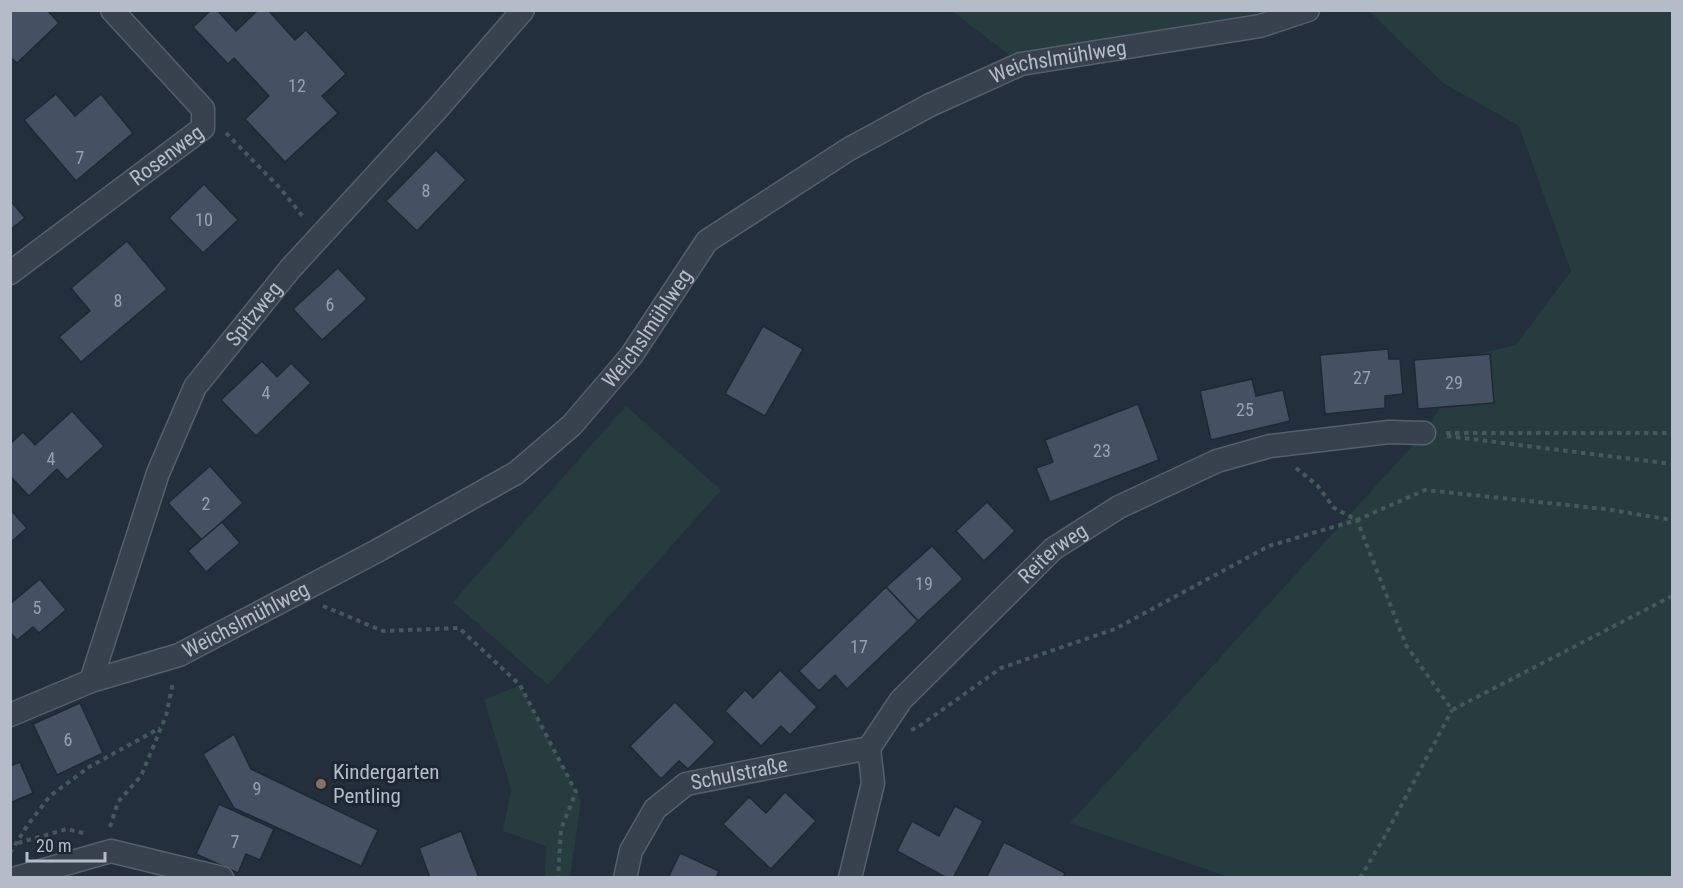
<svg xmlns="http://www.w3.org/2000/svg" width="1683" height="888" viewBox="0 0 1683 888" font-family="'Roboto Condensed',sans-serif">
  <rect width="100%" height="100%" fill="#242f3e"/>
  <g fill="#263c3f">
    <polygon points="952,11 1308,11 1021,64"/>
    <polygon points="1369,11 1672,11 1672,877 1229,877 1070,823 1424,433 1473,355 1516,345 1571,271 1519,126 1443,83"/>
    <polygon points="626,406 721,490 548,685 453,602"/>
    <polygon points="520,685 581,801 570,877 545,877 546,846 503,831 511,789 484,700"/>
  </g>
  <g fill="#455162" stroke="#1f2835" stroke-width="1.5">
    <polygon points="10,10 47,10 59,23 17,63 10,57"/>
    <polygon points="211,10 217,10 236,31 258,10 268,10 295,40 306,30 346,74 322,96 338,113 285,162 245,119 269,96 234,58 228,64 193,27"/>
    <polygon points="56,94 75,116 101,94 133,133 76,181 24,120"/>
    <polygon points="436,150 466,180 417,231 386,201"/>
    <polygon points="204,184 238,220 203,253 169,218"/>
    <polygon points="10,200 25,218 10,230"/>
    <polygon points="127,241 167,289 81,362 59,337 90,311 71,288"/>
    <polygon points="338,268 367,299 322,340 293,309"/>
    <polygon points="763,326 803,349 765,416 725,394"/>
    <polygon points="1388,349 1389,359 1400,359 1403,394 1385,396 1385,408 1325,414 1320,355"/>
    <polygon points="1490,354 1494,403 1418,409 1414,360"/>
    <polygon points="262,361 277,377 291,363 311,383 256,436 221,400"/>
    <polygon points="1252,379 1256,396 1283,390 1290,421 1211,440 1200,391"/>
    <polygon points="1138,404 1159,460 1050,502 1036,468 1053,462 1045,440"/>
    <polygon points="72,411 104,446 67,480 57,469 29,496 10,476 10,444 23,432 35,445"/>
    <polygon points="210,466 243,503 202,540 168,503"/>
    <polygon points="987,502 1015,531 984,561 956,531"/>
    <polygon points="10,509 27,528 10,543"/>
    <polygon points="222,522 240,543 206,572 188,551"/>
    <polygon points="932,546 963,579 918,621 886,587"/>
    <polygon points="40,579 66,610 39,633 33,627 17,640 10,632 10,604"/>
    <polygon points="886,587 918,621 847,689 835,675 819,691 799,671"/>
    <polygon points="780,670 817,707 790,735 781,726 761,746 725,711 745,690 753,698"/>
    <polygon points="675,702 715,742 688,769 679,761 661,779 630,746"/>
    <polygon points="80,703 103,753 57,775 33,724"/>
    <polygon points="234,734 251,769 378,830 361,866 234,808 203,754"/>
    <polygon points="20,762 33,793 10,803 10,766"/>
    <polygon points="785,792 816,821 771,869 723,824 749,797 766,813"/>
    <polygon points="219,804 274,829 260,860 246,854 238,873 196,854"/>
    <polygon points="955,806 983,821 953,878 947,878 897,851 912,821 939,836"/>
    <polygon points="461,831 479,878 430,878 419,848"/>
    <polygon points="1004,842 1065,873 1063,878 986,878"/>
    <polygon points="680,853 719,871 716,878 668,878"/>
  </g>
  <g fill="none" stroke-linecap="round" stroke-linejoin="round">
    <g stroke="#565f6c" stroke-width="25">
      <g id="minor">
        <path id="s1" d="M10,273l193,-145v-19l-91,-99"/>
        <path id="s2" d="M91,681l67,-208 37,-86 95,-118 148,-161 85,-98"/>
        <path id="s3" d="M10,715l81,-34 88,-26 198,-104 139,-78 56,-48 59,-69 76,-115 142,-92 81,-44 91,-41 239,-38 48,-16"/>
        <polyline points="16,878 111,851 222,878"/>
        <path id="s4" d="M625,878l6,-27 24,-42 31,-25 183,-36"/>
        <path id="s5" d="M850,878l23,-95 -4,-35 32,-48 152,-151 66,-42 98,-46 53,-15 119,-14 35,1"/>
      </g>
    </g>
    <g stroke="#44595c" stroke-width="4" stroke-dasharray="4.5 4.5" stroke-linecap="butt">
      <polyline points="226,133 280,188 304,218"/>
      <polyline points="1446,433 1672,433"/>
      <polyline points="1447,436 1672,464"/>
      <polyline points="1296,468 1317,485 1334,508 1357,520 1425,490 1605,509 1672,520"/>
      <polyline points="323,606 383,631 459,628 520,685 576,792 561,829 558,878"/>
      <polyline points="911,730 918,727 1001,668 1115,629 1269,546 1357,520 1406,645 1452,710 1672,596"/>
      <polyline points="110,827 118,802 141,776 166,716 173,682"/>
      <polyline points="18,843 67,829 83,833"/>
      <polyline points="10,853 27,826 50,796 89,767 160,728"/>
      <polyline points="1360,878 1385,836 1452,710"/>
    </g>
    <use href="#minor" stroke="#38414e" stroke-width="22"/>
  </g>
  <circle fill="#8d6e63" stroke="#1d2633" stroke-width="2" cx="321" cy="784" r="6"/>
  <g text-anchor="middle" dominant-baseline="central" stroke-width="6" stroke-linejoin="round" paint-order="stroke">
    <g font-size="18" fill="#98a1af">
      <text x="297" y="85">12</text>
      <text x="80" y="157">7</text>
      <text x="426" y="190">8</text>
      <text x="204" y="219">10</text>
      <text x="118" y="300">8</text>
      <text x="330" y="304">6</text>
      <text x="1362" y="377">27</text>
      <text x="1454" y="382">29</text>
      <text x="266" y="392">4</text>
      <text x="1245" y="409">25</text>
      <text x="1102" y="450">23</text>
      <text x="51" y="458">4</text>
      <text x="206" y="503">2</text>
      <text x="924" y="583">19</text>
      <text x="37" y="607">5</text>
      <text x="859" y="646">17</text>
      <text x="68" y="739">6</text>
      <text x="257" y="788">9</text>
      <text x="235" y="841">7</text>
    </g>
    <g font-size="21" fill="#b4bcc9" stroke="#1d2633">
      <text stroke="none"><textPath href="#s3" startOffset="1263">Weichslmühlweg</textPath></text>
      <text stroke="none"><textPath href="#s1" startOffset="196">Rosenweg</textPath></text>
      <text stroke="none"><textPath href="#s2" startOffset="406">Spitzweg</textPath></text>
      <text stroke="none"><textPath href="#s3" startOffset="759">Weichslmühlweg</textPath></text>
      <text stroke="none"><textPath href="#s5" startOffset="402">Reiterweg</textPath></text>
      <text stroke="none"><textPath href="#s3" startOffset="255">Weichslmühlweg</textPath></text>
      <text stroke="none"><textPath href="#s4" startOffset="170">Schulstraße</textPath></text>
    </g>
    <g font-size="21" fill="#b4bcc9" stroke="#1d2633" text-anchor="start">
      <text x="333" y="772">Kindergarten<tspan x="333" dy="24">Pentling</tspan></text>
    </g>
  </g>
  <rect width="1683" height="888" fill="none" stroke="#b4bcc9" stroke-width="24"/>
  <path d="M27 852v9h78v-9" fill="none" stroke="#b4bcc9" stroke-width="3"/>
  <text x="36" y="852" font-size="18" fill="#b4bcc9" stroke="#1d2633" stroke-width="4.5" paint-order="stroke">20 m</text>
</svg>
